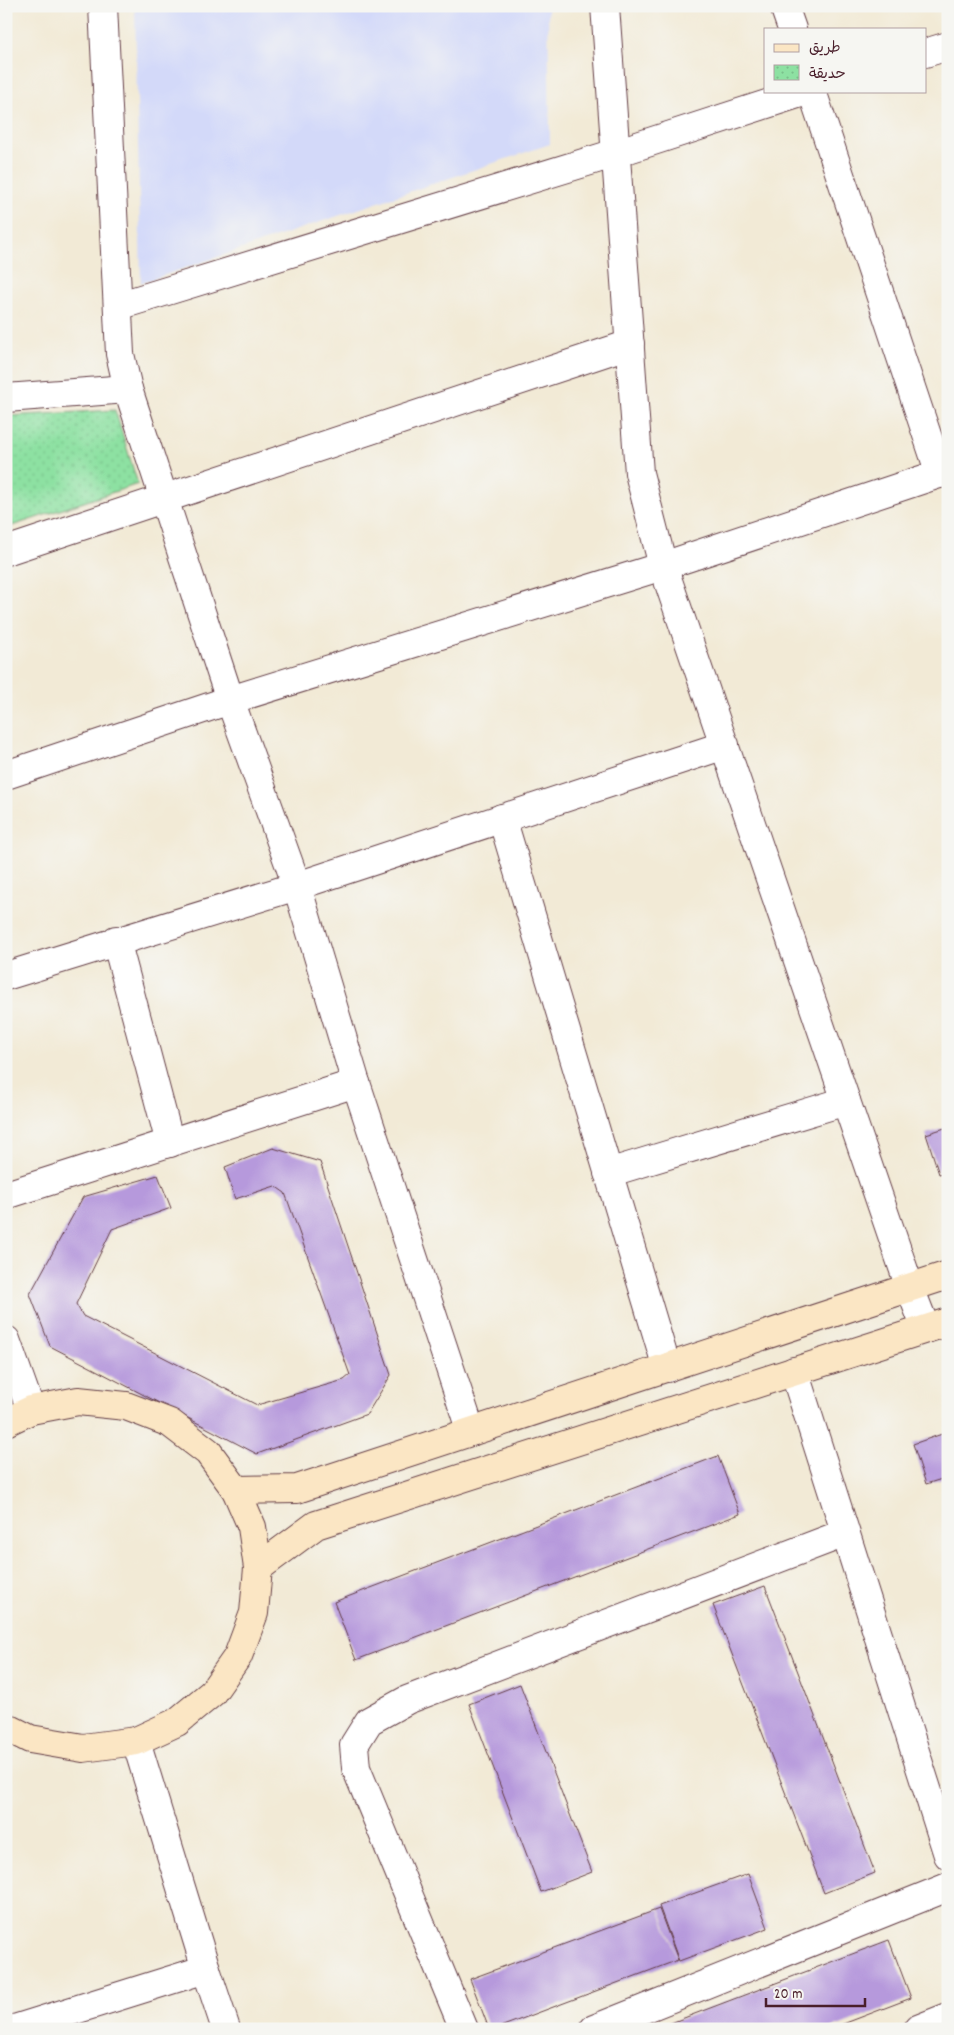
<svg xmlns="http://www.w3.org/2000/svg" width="954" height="2035" viewBox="0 0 954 2035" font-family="Dekko,'Playpen Sans Arabic',sans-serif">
  <defs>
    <pattern id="park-dots" width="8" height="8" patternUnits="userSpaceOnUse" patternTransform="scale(1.25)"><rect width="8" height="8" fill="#8de1a2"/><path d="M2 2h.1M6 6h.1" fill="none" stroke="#7bc18c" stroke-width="1.8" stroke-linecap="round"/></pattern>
  </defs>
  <rect width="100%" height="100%" fill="#f6f6f2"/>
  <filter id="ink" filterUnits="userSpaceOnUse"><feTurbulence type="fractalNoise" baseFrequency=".02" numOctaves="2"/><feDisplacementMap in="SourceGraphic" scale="10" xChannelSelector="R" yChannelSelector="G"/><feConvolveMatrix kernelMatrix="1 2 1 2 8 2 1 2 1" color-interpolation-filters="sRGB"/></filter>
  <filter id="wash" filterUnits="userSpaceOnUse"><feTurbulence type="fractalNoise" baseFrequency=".0096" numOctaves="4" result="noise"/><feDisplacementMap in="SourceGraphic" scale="20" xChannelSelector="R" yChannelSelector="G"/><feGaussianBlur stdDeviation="1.12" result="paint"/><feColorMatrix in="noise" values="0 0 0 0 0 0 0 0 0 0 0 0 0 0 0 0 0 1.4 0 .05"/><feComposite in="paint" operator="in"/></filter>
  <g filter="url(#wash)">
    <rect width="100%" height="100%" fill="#f2ead6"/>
    <polygon fill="#d3d9f9" points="135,6 548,6 550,144 141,283"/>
    <polygon fill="url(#park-dots)" stroke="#6c8066" points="115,410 138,484 6,528 6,416"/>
    <g id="blocks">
      <g fill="#b699dc">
        <polygon points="948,1127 948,1172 939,1174 926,1134"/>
        <polygon points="273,1148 320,1162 391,1375 367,1414 257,1454 50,1346 30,1294 83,1197 158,1175 171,1208 112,1229 76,1304 83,1316 257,1405 344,1380 350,1375 285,1193 275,1186 235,1199 225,1167"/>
        <polygon points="948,1432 948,1477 926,1484 913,1444"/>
        <polygon points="718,1456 740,1514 356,1660 334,1602"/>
        <polygon points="765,1586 875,1873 824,1893 713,1605"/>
        <polygon points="520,1684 592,1872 541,1892 469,1704"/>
        <polygon points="748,1874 768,1928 679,1961 659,1906"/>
        <polygon points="659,1909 678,1960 495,2029 489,2029 470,1979"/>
        <polygon points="889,1940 911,1998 830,2029 655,2029"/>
      </g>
    </g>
  </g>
  <g filter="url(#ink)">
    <use href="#blocks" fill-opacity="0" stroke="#633d45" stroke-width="1"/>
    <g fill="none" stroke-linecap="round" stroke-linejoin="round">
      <g stroke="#633d45" stroke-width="30">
        <g id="street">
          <polyline points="103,6 120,354 128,389 230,700 297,886 356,1083 471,1432"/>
          <polyline points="605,6 639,473 663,566 910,1288 926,1329"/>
          <polyline points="784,6 792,29"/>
          <polyline points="925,53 948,46"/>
          <polyline points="812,91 940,474"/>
          <polyline points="118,306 616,153 807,91"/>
          <polyline points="6,398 128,389"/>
          <polyline points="6,551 630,344"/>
          <polyline points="6,775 230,700 663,566 948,471"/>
          <polyline points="502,818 667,1368"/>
          <polyline points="116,940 170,1143"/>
          <polyline points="6,976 297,886 725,745"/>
          <polyline points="608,1173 846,1101"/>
          <polyline points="6,1195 356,1083"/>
          <polyline points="6,1340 31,1410"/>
          <polyline points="794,1371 948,1855"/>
          <polyline points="136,1741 206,1969 226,2029"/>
          <polyline points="14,2029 206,1969"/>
          <polyline points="464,2029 356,1768 354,1745 369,1721 407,1700 845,1533"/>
          <polyline points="594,2029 948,1887"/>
          <polyline points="918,2029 948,2017"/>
        </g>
      </g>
      <g stroke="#633d45" stroke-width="30">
        <g id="secondary">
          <polyline points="6,1422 31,1410 78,1401 126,1406 170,1423 208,1452 236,1490 252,1527 258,1568 254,1613 238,1656 212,1693 177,1722 136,1741 83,1748 30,1739 6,1727"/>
          <polyline points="236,1490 297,1489 948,1275"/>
          <polyline points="258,1568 316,1525 948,1322"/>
        </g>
      </g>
      <use href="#street" stroke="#fff" stroke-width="28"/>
      <use href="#secondary" stroke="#fbe6c4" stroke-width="28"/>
    </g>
  </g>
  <rect width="954" height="2035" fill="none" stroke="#f6f6f2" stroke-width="25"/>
  <rect x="764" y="28" width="162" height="65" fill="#f6f6f2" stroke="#b1a0a2"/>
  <rect x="774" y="44" width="25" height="8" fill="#fbe6c4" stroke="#b1a0a2"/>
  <text x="809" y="52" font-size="15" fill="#4a1f2b">طريق</text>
  <rect x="774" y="65" width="25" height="15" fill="url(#park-dots)" stroke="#b1a0a2"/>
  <text x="809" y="78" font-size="15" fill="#4a1f2b">حديقة</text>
  <path d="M766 1998v8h99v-8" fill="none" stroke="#4a1f2b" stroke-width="2.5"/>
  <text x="774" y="1998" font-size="15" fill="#4a1f2b" stroke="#f6f6f2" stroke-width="4" paint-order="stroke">20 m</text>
</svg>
